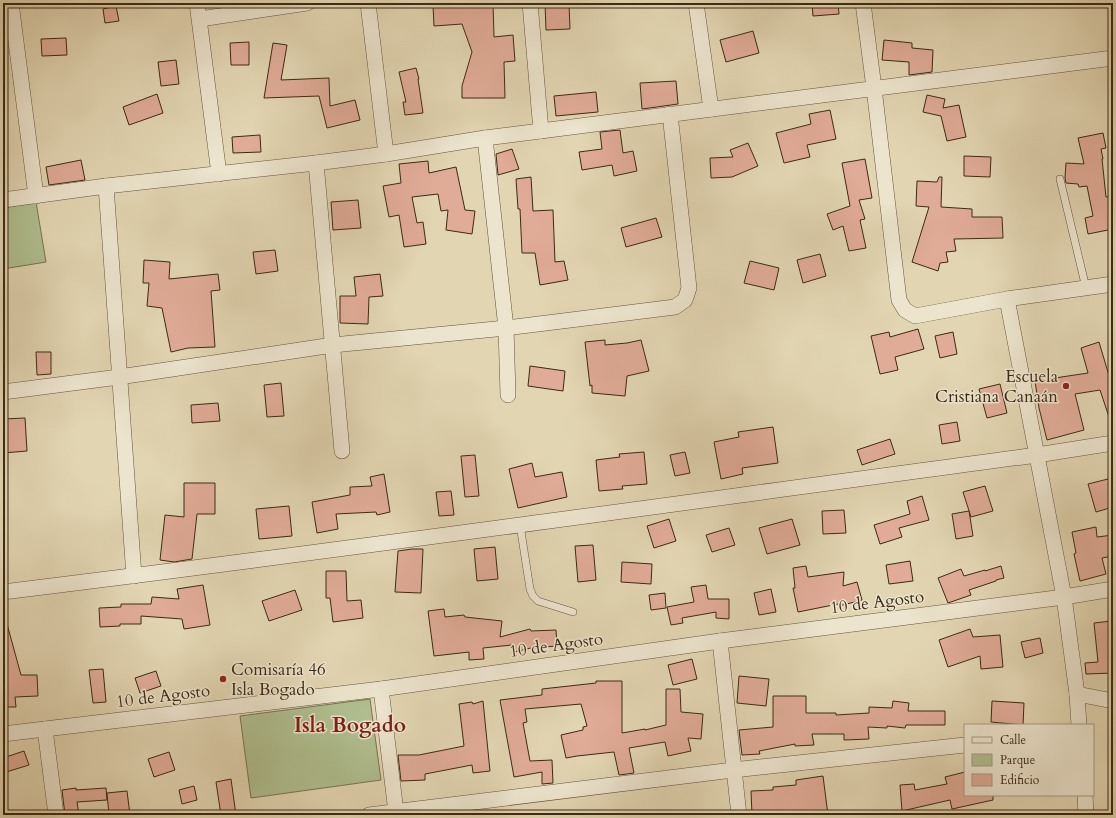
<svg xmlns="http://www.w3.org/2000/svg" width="1116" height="818" viewBox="0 0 1116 818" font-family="Cardo,serif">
  <rect width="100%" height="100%" fill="#e2d5b2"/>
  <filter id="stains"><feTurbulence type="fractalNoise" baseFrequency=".005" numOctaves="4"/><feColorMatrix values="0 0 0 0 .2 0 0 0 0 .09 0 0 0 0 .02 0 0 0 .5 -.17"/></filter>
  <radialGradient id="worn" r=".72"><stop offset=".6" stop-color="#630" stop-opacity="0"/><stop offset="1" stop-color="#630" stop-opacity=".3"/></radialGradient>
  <g fill="#afbe8f" stroke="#767452">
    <polygon points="36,202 46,262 3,269 3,208"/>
    <polygon points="370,699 381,780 251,798 240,716"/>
  </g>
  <g fill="#e0ab97" stroke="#3c2a14">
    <polygon points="456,3 471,3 472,5 493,4 494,37 513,35 515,61 504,62 505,98 462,98 462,86 472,52 462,24 434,26 433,5 456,4"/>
    <polygon points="545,3 569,3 570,29 546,30"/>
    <polygon points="812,3 838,3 839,14 813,16"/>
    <polygon points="116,6 119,21 105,23 103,9"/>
    <polygon points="753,31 759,53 726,62 720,40"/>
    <polygon points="66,38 67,55 42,56 41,39"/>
    <polygon points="884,40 912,43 912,48 933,50 932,72 909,75 909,62 882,60"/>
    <polygon points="249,42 249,65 231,65 230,43"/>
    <polygon points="273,43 287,45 281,80 329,78 330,106 355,100 360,120 327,128 319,96 264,98"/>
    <polygon points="176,60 179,84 161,86 158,62"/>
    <polygon points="416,68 419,79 418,79 423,113 405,115 403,102 406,102 399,72"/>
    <polygon points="676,81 678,104 642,109 640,83"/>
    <polygon points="596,92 598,112 556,116 554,96"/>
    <polygon points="157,94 163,113 129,125 123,107"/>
    <polygon points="927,95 945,99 943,108 959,105 966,137 947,141 941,116 923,112"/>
    <polygon points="830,110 836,139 807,145 810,157 784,163 776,133 811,124 809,114"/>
    <polygon points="620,130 623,153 633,151 637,171 614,176 612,165 582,170 579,152 602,149 600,132"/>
    <polygon points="1103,133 1106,148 1101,149 1103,159 1102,159 1106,197 1113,196 1113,229 1088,234 1085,218 1093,216 1087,186 1079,187 1078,184 1066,183 1065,178 1066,163 1084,164 1078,138"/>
    <polygon points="260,135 261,152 233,153 232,137"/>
    <polygon points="748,143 758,166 732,177 711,178 710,158 733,157 730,150"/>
    <polygon points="512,149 519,169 498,175 496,154"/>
    <polygon points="964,156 991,157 990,177 964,176"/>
    <polygon points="865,159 872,198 859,200 865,219 860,220 866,248 849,251 843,226 833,230 827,214 850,206 842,163"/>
    <polygon points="81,160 85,180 49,185 46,167"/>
    <polygon points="428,161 429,173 456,167 465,210 475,211 472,234 446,230 448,210 441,211 438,194 412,197 417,223 423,222 426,244 404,247 399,215 389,217 383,186 401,183 399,164"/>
    <polygon points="531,177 533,211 553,210 555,262 564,261 568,280 540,285 535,253 522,253 520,209 518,209 516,179"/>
    <polygon points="939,177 942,177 941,207 972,209 972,217 1002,217 1003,238 954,239 956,251 946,252 948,262 940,263 938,271 912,262 929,207 916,206 917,181 937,182"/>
    <polygon points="358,200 361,228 333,230 331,202"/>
    <polygon points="656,218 662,237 626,247 621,228"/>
    <polygon points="275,250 278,271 256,274 253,252"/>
    <polygon points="820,254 826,276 803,283 797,260"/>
    <polygon points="144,260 170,262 169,279 218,274 220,290 211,291 215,347 188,348 171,352 162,308 147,306 149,283 143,283"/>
    <polygon points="750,261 779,268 774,290 744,283"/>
    <polygon points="380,274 383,296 369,297 368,324 340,323 340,296 356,296 354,277"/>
    <polygon points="918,329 924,349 895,357 898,370 880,374 871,336 889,332 890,337"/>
    <polygon points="953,332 957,354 940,358 935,336"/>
    <polygon points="605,340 605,345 627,343 641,340 649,371 627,376 625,396 592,393 592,385 590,386 585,342"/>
    <polygon points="1099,342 1110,379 1113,378 1113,422 1111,423 1100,390 1075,394 1084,430 1047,440 1039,408 1035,381 1088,373 1081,348"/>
    <polygon points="36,352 51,352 51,374 37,375"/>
    <polygon points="530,366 565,371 563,391 528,386"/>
    <polygon points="281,383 284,416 267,417 264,385"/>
    <polygon points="1000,384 1007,413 987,418 979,389"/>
    <polygon points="218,403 220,421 192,423 191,405"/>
    <polygon points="25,418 27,451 3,453 3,419"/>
    <polygon points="957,422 960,441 942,444 939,425"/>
    <polygon points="773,427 778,463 742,468 743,474 721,479 714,442 739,437 738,432"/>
    <polygon points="890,439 895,454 862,465 857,450"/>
    <polygon points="644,452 647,484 622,486 623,489 599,491 596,460 620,457 619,454"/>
    <polygon points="685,452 690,473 675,476 670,455"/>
    <polygon points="475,455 479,496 465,497 461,456"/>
    <polygon points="532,463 535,477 562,472 567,497 518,508 509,469"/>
    <polygon points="384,474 390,512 377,515 376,512 336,514 338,529 317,533 312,502 350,495 350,487 372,486 370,477"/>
    <polygon points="1108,479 1113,495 1113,507 1096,512 1088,484"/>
    <polygon points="184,483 215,483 215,514 197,514 192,559 174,562 160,560 165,515 184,517"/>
    <polygon points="985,486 993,511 971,517 963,492"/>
    <polygon points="451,491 454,515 439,516 436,492"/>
    <polygon points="922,496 929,520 899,528 902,537 880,544 874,525 910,514 907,501"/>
    <polygon points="289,506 292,536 259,539 256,509"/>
    <polygon points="844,510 846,533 823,534 822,511"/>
    <polygon points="969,511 973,536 956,539 952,514"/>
    <polygon points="669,519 676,541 654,548 647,526"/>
    <polygon points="792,519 800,545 767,554 759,528"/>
    <polygon points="1096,527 1097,537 1113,535 1113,556 1102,558 1106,574 1080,581 1074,554 1076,553 1072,532"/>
    <polygon points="729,528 735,545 712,552 706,535"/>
    <polygon points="593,545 596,580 578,582 575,546"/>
    <polygon points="495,547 498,579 477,581 474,549"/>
    <polygon points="412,549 423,549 421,593 395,592 398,551"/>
    <polygon points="910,561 913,581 889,584 886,565"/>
    <polygon points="622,562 652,564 651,584 621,582"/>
    <polygon points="806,566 808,577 844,572 843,586 857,582 862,600 839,606 838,604 798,612 793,588 795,588 793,568"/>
    <polygon points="1001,566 1004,578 996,580 996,581 969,590 971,595 948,603 938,578 961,569 964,576 985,570 985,571"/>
    <polygon points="326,571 346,571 347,601 361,600 363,618 333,622 330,598 326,598"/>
    <polygon points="203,585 210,625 184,629 182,619 141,616 141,624 120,624 120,626 100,627 99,608 121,607 121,604 151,604 152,597 179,599 177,589"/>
    <polygon points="706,585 708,599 729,599 729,619 716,618 716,612 682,618 683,623 671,625 667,607 694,602 691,587"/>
    <polygon points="771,589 776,612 759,615 754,593"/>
    <polygon points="295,590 302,610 269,621 262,601"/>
    <polygon points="665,593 666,608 651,610 649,595"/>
    <polygon points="444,609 445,617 464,615 465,617 502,621 500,637 530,629 531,631 556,630 557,646 531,648 514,652 512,645 483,648 484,659 469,660 469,652 434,656 428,611"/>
    <polygon points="1112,621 1113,634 1113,673 1086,674 1085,663 1098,662 1094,623"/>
    <polygon points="3,624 7,624 21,675 37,675 38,696 15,697 16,707 3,707"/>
    <polygon points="970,629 973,637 1000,635 1003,667 981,669 980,656 948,667 939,640"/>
    <polygon points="1040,638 1043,653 1025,658 1021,642"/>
    <polygon points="692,659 697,679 673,685 668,665"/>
    <polygon points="103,669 106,702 93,703 89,670"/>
    <polygon points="156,671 161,686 140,693 135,678"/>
    <polygon points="739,676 769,679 766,706 737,703"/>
    <polygon points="596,681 622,681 622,733 645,729 645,730 666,725 666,689 680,689 681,712 703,714 701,739 688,738 691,751 668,756 665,742 629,748 634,773 619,775 614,752 577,756 566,758 561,735 583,730 583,727 587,726 581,704 525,709 527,722 523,723 530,761 552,760 553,783 542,784 542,772 514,777 500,700 542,695 542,689 596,683"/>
    <polygon points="773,696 806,696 806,713 836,713 836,715 869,713 869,707 892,708 893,701 909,703 908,711 945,711 945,725 906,725 905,728 887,726 887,728 868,727 869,739 844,740 844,734 812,734 814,745 795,746 795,744 759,751 760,754 742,755 739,730 773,727"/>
    <polygon points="483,701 490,771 473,773 472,765 425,774 425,780 401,781 398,755 419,755 464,746 459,704 472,702 473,704"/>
    <polygon points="992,701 1024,703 1023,725 991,722"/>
    <polygon points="24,751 29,765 3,773 3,758"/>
    <polygon points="169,752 175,770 154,777 148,759"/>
    <polygon points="965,772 965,795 993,795 993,800 952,809 950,800 902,811 900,785 914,784 915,790 947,784 945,777"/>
    <polygon points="823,776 828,815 807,815 807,811 775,813 775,815 752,815 751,791 773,790 773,787 796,785 796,780"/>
    <polygon points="231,779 236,815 221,815 216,782"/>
    <polygon points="194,786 197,800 182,804 179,790"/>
    <polygon points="76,788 76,790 106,788 107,800 77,802 79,815 65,815 62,790"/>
    <polygon points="127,791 130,815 109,815 107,793"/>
  </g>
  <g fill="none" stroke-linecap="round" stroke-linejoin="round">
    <g stroke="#66553c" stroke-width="8">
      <g id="lane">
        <polyline points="1060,179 1086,288"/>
        <polyline points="520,525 530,589 533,596 538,601 573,612"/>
      </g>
    </g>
    <g stroke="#66553c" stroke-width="16">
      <g id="street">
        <polyline points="11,3 36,196"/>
        <polyline points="197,3 219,174"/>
        <polyline points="368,3 386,154"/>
        <polyline points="530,3 541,131"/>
        <polyline points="696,3 711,109"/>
        <polyline points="863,3 874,88 899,300 905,310 915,316 1007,299 1113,284"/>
        <polyline points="200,19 307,3"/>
        <polyline points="485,138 506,328 508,395"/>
        <polyline points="316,163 342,451"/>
        <polyline points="106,186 134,576"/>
        <polyline points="3,200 106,186 316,163 386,154 485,138 1113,58"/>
        <polyline points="1007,299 1064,597 1077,694 1079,725"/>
        <polyline points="3,392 119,377 333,345 506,328 675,307 685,300 689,288 670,114"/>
        <path d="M3,592c345,-42 690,-91 1034,-137l76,-12"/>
        <polyline points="720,641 739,815"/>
        <polyline points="381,689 396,812"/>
        <polyline points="1077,694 1113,701"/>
        <polyline points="45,729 56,815"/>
        <polyline points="3,734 381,689 720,641 1064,597 1113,589"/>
        <polyline points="1085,795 1086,815"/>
        <polyline points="369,815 733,770 965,745"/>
      </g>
    </g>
    <use href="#lane" stroke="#ece4cd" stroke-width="7"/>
    <use href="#street" stroke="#ece4cd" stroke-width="15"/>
  </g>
  <g fill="#8f2418" stroke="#ece4cd" stroke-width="1.5">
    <circle cx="1066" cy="386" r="4"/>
    <circle cx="223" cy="679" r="4"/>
  </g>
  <g text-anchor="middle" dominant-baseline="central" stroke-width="3" stroke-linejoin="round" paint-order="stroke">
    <g font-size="17" fill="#3c2a14" stroke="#ece4cd" text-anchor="end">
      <text x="1058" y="376">Escuela<tspan x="1058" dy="20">Cristiana Canaán</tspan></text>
      <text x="231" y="669" text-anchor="start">Comisaría 46<tspan x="231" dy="20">Isla Bogado</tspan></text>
    </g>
    <g font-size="17" fill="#3c2a14" stroke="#ece4cd">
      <text transform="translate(877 602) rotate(-7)">10 de Agosto</text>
      <text transform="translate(556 645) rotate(-8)">10 de Agosto</text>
      <text transform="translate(163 696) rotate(-7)">10 de Agosto</text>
    </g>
    <g font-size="21" font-weight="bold" fill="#7a1f14" stroke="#ece4cd">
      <text x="350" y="725">Isla Bogado</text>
    </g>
  </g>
  <rect width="1116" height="818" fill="none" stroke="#e2d5b2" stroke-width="16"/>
  <rect x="4" y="4" width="1108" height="810" fill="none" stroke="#3c2a14" stroke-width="2"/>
  <rect x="8" y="8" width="1100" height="802" fill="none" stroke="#3c2a14"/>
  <rect x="964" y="724" width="130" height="72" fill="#ece4cd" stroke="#a69a83"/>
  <rect x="972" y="737" width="20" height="6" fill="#ece4cd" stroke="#a69a83"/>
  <text x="1000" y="744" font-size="12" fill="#3c2a14">Calle</text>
  <rect x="972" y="754" width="20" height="12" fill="#afbe8f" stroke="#a69a83"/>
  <text x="1000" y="764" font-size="12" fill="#3c2a14">Parque</text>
  <rect x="972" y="774" width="20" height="12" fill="#e0ab97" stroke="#a69a83"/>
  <text x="1000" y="784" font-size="12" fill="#3c2a14">Edificio</text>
  <rect width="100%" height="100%" filter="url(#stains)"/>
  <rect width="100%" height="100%" fill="url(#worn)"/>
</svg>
